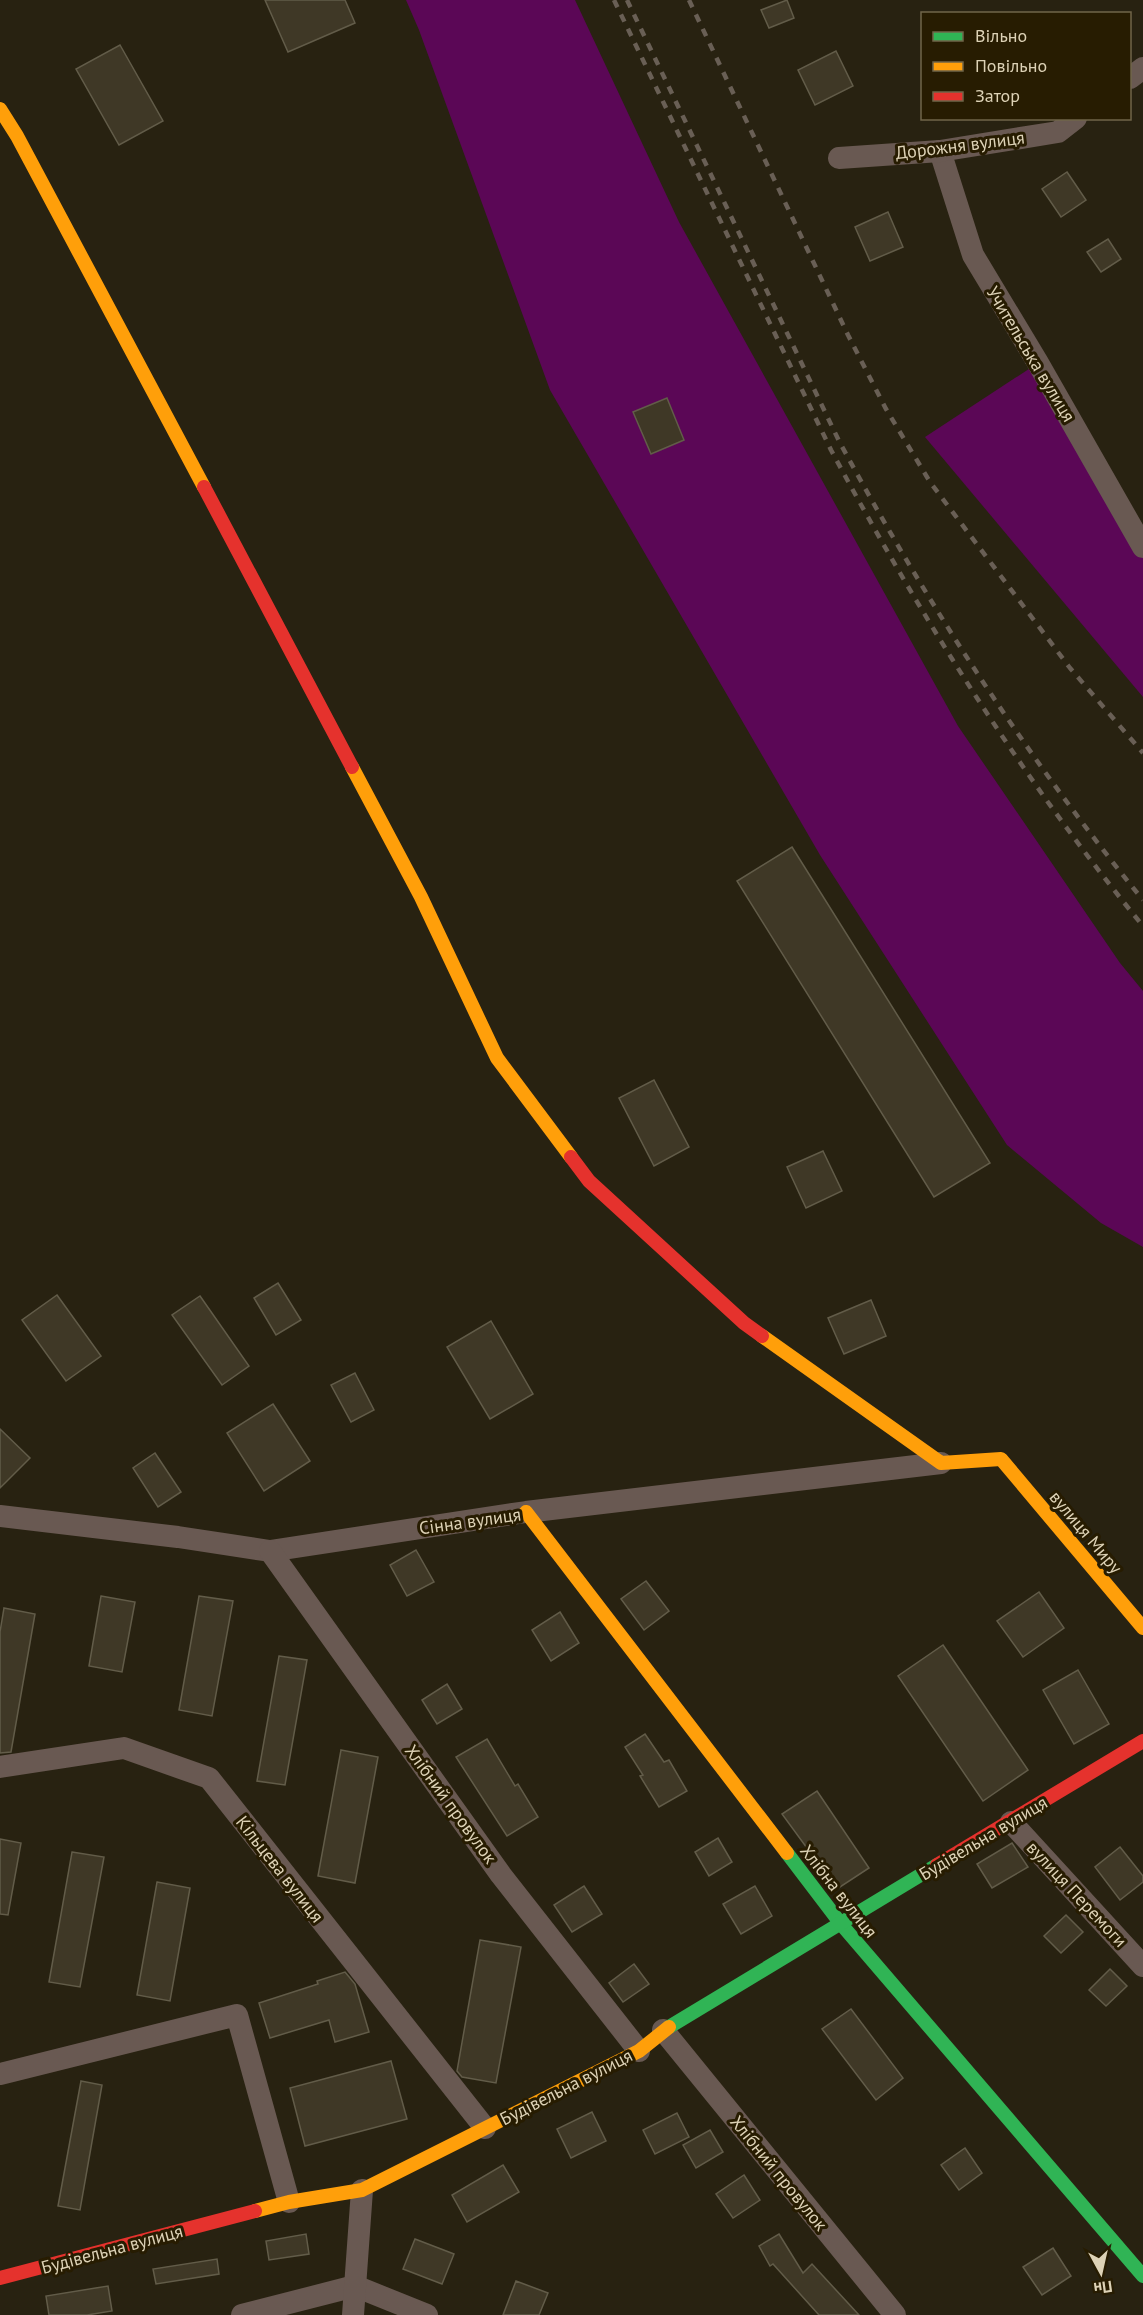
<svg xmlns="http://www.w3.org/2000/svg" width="1143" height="2315" viewBox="0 0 1143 2315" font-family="'PT Sans',sans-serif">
  <rect width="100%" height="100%" fill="#282211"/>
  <g fill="#5b0756">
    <polygon points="406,0 575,0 679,222 958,726 1120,963 1143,991 1143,1247 1101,1223 1007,1145 820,855 550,390 419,30"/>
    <polygon points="1038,363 1143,547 1143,697 925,437"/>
  </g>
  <g fill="#3f3826" stroke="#625c49" stroke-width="1.5">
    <polygon points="265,0 345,0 355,23 288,52"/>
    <polygon points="787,0 794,18 769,28 761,10"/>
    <polygon points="120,45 163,121 119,145 76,69"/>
    <polygon points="836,51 853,86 815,105 798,70"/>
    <polygon points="1067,172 1086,200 1061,217 1042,189"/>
    <polygon points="888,212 903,247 870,261 855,227"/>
    <polygon points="1108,239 1121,259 1101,272 1087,252"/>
    <polygon points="667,398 684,440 651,454 633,412"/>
    <polygon points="792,847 990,1163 934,1197 737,881"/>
    <polygon points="654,1080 689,1147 654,1166 619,1098"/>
    <polygon points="823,1151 842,1191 806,1208 787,1167"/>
    <polygon points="278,1283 301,1320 276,1335 254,1298"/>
    <polygon points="57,1295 101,1356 66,1381 22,1320"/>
    <polygon points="200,1296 249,1366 222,1385 172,1315"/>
    <polygon points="871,1300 886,1336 844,1354 828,1318"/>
    <polygon points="491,1321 533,1394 490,1419 447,1347"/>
    <polygon points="355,1373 374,1410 351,1422 331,1385"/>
    <polygon points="273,1404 310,1461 264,1491 227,1433"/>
    <polygon points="0,1429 30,1458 0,1488"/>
    <polygon points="155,1453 181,1492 158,1507 133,1468"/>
    <polygon points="416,1550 434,1582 407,1596 390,1565"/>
    <polygon points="646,1581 669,1611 644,1630 621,1599"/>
    <polygon points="1039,1592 1064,1628 1023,1657 997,1621"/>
    <polygon points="101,1596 135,1602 122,1672 89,1666"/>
    <polygon points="199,1596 233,1601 212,1716 179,1710"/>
    <polygon points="4,1608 35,1614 11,1752 0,1753 0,1632"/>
    <polygon points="560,1612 579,1643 551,1661 532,1630"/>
    <polygon points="943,1645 1028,1770 983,1801 898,1676"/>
    <polygon points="279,1656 307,1660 285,1785 257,1781"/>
    <polygon points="1078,1670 1109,1724 1074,1744 1043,1690"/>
    <polygon points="447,1684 462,1709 437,1724 422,1700"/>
    <polygon points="645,1734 664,1762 669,1760 687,1791 659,1807 640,1776 643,1775 625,1747"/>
    <polygon points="487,1739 515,1786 518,1784 538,1817 507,1836 456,1757"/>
    <polygon points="341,1750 378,1757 355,1883 318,1876"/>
    <polygon points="817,1791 869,1868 837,1889 782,1814"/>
    <polygon points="718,1838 732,1862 709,1876 695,1852"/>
    <polygon points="0,1839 21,1843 8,1915 0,1914"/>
    <polygon points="1012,1843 1028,1867 992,1888 977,1864"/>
    <polygon points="1120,1847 1143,1876 1143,1882 1120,1900 1095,1867"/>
    <polygon points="72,1852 104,1857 80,1987 49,1982"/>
    <polygon points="157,1882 190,1888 170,2001 137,1995"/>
    <polygon points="584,1886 602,1914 572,1932 554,1905"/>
    <polygon points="755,1886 772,1916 741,1934 723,1904"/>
    <polygon points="1066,1915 1083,1932 1061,1953 1044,1936"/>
    <polygon points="480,1940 521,1947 496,2083 462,2077 457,2071"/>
    <polygon points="634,1964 649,1984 623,2002 609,1983"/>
    <polygon points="1110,1969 1127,1986 1106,2006 1089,1990"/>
    <polygon points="345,1972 355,1984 369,2032 335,2042 329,2020 270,2038 259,2003 318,1984 317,1981"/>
    <polygon points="851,2009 903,2078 876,2100 822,2029"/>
    <polygon points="391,2061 407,2119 305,2146 290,2088"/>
    <polygon points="81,2081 102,2085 80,2210 58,2206"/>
    <polygon points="592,2112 606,2141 571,2158 557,2129"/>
    <polygon points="677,2113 689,2137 655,2154 643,2130"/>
    <polygon points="710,2130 723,2152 696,2168 683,2145"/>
    <polygon points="965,2148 982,2173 959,2190 941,2165"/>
    <polygon points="503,2165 519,2192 467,2222 452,2195"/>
    <polygon points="744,2175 760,2200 733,2218 716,2194"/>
    <polygon points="306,2234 309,2254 269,2260 266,2241"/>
    <polygon points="779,2234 803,2273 812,2264 859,2315 819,2315 773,2264 770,2266 759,2246"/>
    <polygon points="415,2239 454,2254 442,2284 403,2269"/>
    <polygon points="1053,2248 1071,2276 1042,2295 1023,2267"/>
    <polygon points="217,2259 219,2274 156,2284 153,2269"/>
    <polygon points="516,2281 548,2293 539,2315 503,2315"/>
    <polygon points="108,2286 112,2311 87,2315 49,2315 46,2296"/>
  </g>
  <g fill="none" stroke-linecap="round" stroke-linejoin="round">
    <g stroke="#695952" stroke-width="22">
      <polyline points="1130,78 1143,68"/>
      <polyline points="940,151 973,255 1038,363 1143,547"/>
      <polyline points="839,158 940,151 1058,132 1076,118"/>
      <polyline points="0,1516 178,1537 270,1551 526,1512 941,1463"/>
      <polyline points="270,1551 501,1875 639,2051"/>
      <polyline points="0,1767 124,1748 209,1778 485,2128"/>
      <polyline points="1011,1822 1143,1966"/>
      <polyline points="663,2030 895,2315"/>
      <polyline points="0,2074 237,2015 289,2202"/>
      <polyline points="242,2315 355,2286 427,2315"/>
      <polyline points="353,2315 362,2190"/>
    </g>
    <g stroke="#30b455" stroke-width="14">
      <polyline points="787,1853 841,1924 1143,2276"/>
      <polyline points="669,2027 937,1865"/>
    </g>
    <g stroke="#ff9f0a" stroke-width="14">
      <polyline points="0,109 17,136 204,487"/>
      <polyline points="352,767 421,897 497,1058 571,1157"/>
      <polyline points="762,1336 941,1463 1001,1459 1143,1628"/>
      <polyline points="526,1512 787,1853"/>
      <polyline points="255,2211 289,2202 362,2190 639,2051 669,2027"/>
    </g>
    <g stroke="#e5322d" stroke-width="14">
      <polyline points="204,487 352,767"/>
      <polyline points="571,1157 589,1181 744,1323 762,1336"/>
      <polyline points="937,1865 1143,1741"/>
      <polyline points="0,2278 255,2211"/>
    </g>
    <g stroke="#695f55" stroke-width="4.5" stroke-dasharray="8 8" stroke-linecap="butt">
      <path d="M614,0l217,450c90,167 191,329 312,476"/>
      <path d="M627,0l212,441c87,161 188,317 304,459"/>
      <polyline points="689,0 848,335 886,409 930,482 1070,668 1143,753"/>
    </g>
  </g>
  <g text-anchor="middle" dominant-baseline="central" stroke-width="6" stroke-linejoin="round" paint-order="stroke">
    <g font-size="18" fill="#ddd2b6" stroke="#271c01">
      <text transform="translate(960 145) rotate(-7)">Дорожня вулиця</text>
      <text transform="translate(1031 354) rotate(59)">Учительська вулиця</text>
      <text transform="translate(470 1521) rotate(-8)">Сінна вулиця</text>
      <text transform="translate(1086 1532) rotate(50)">вулиця Миру</text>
      <text transform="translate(451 1804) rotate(54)">Хлібний провулок</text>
      <text transform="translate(983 1838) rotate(-31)">Будівельна вулиця</text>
      <text transform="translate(280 1869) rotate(52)">Кільцева вулиця</text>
      <text transform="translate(839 1891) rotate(52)">Хлібна вулиця</text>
      <text transform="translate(1077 1894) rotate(47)">вулиця Перемоги</text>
      <text transform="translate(566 2087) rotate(-27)">Будівельна вулиця</text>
      <text transform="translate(779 2173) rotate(51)">Хлібний провулок</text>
      <text transform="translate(112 2249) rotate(-15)">Будівельна вулиця</text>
    </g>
  </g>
  <rect x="921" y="12" width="210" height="108" fill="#271c01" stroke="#706549" stroke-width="1.5"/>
  <rect x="933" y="32" width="30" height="9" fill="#30b455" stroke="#706549" stroke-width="1.5"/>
  <text x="975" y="42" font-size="18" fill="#ddd2b6">Вільно</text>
  <rect x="933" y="62" width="30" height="9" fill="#ff9f0a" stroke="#706549" stroke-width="1.5"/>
  <text x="975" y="72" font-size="18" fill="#ddd2b6">Повільно</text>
  <rect x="933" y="92" width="30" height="9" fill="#e5322d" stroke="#706549" stroke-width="1.5"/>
  <text x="975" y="102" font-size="18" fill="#ddd2b6">Затор</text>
  <g transform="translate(1101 2273) rotate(172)" stroke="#271c01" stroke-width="4.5" paint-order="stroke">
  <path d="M0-4.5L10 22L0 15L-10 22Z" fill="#ddd2b6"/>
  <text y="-9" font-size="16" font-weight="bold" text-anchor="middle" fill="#ddd2b6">Пн</text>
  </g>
</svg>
